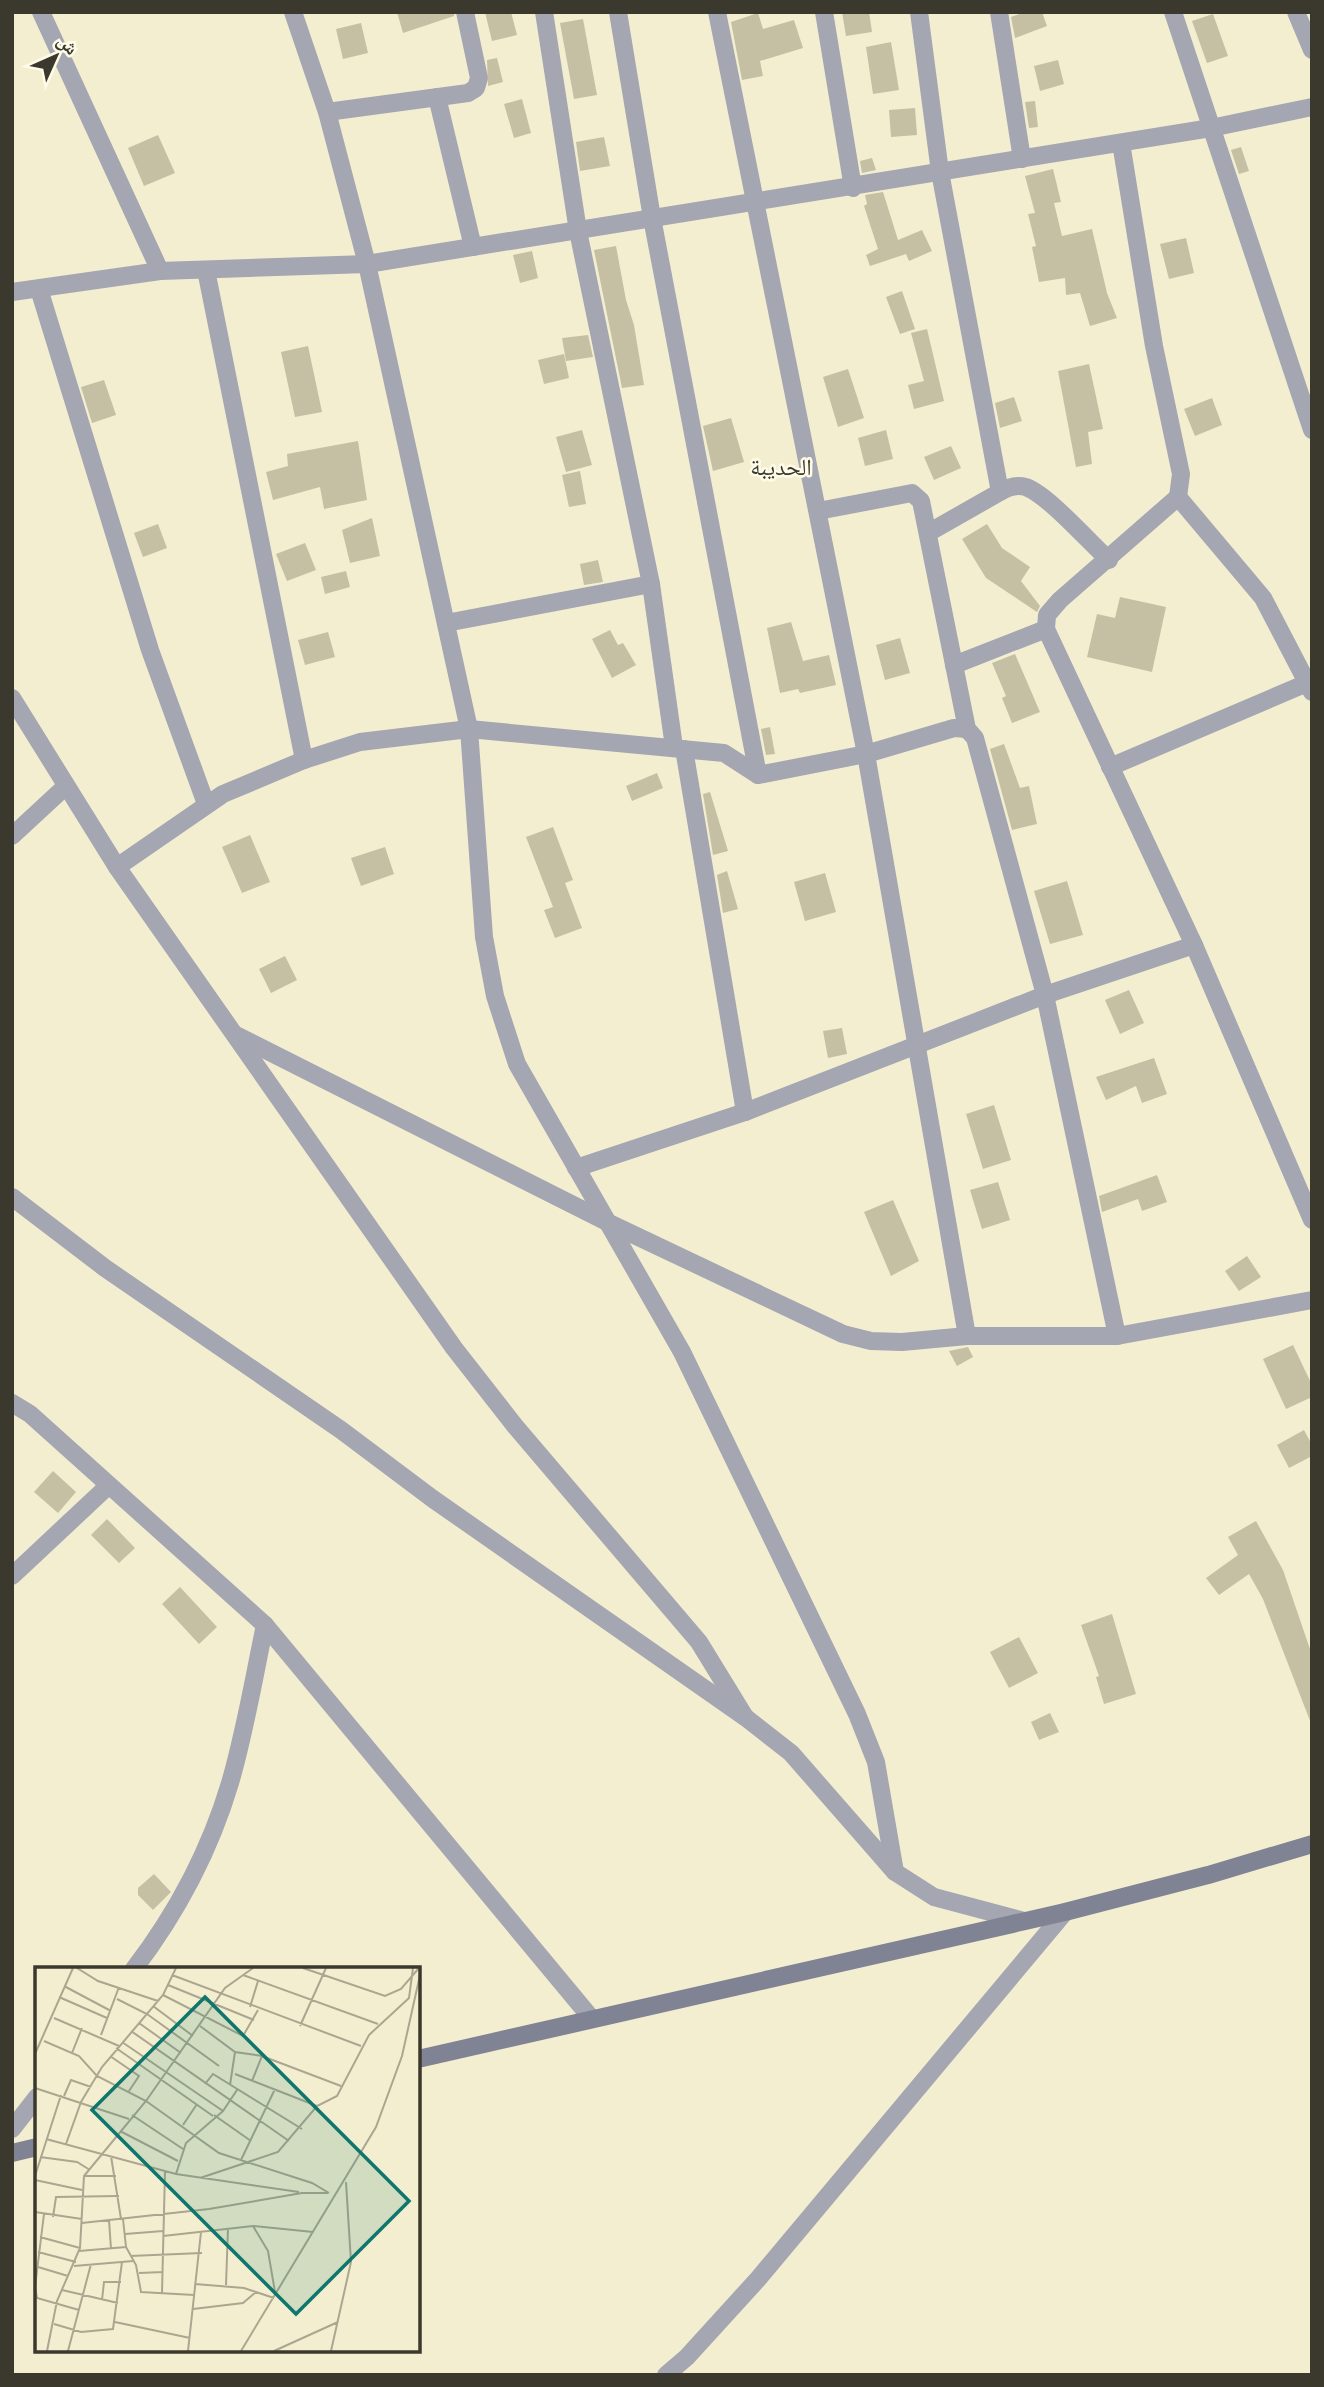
<svg xmlns="http://www.w3.org/2000/svg" width="1324" height="2387" viewBox="0 0 1324 2387" font-family="Overpass,'Noto Naskh Arabic',sans-serif">
  <rect width="100%" height="100%" fill="#f4eed1"/>
  <g fill="#c5c0a3">
    <polygon points="397,12 454,12 454,16 403,33"/>
    <polygon points="485,12 511,12 517,35 492,41"/>
    <polygon points="842,12 869,12 872,32 846,36"/>
    <polygon points="1025,12 1042,12 1047,26 1015,38 1011,17"/>
    <polygon points="758,13 763,29 794,20 803,48 760,61 763,76 742,80 731,22"/>
    <polygon points="1213,14 1228,56 1207,63 1192,21"/>
    <polygon points="583,19 597,95 574,99 560,23"/>
    <polygon points="361,23 368,53 343,59 336,29"/>
    <polygon points="891,42 899,90 873,94 866,47"/>
    <polygon points="497,58 503,82 488,86 487,60"/>
    <polygon points="1058,60 1064,84 1040,91 1034,66"/>
    <polygon points="522,99 531,133 514,138 504,104"/>
    <polygon points="1035,101 1038,127 1029,128 1025,102"/>
    <polygon points="915,108 917,135 891,137 889,110"/>
    <polygon points="158,135 175,173 144,186 128,148"/>
    <polygon points="604,137 610,166 580,171 576,142"/>
    <polygon points="1241,147 1249,171 1239,174 1231,150"/>
    <polygon points="872,158 876,170 862,173 860,161"/>
    <polygon points="1053,169 1061,202 1054,203 1062,236 1092,229 1107,293 1117,318 1090,326 1080,293 1066,295 1065,278 1039,282 1032,247 1036,246 1028,214 1035,213 1025,176"/>
    <polygon points="883,192 898,240 922,230 932,251 909,261 906,254 870,266 866,255 878,249 864,206 867,204 865,195"/>
    <polygon points="1186,238 1194,273 1169,279 1160,244"/>
    <polygon points="616,246 626,300 634,325 644,385 622,388 594,250"/>
    <polygon points="532,251 538,278 520,283 513,255"/>
    <polygon points="902,291 915,329 900,334 886,297"/>
    <polygon points="927,329 944,401 914,409 908,385 924,381 911,333"/>
    <polygon points="588,335 593,357 566,361 562,338"/>
    <polygon points="308,346 322,412 295,417 281,352"/>
    <polygon points="564,354 569,378 544,384 538,360"/>
    <polygon points="1089,364 1103,429 1088,432 1092,464 1076,467 1058,371"/>
    <polygon points="848,369 864,418 838,427 823,377"/>
    <polygon points="104,380 116,415 92,423 81,387"/>
    <polygon points="1014,397 1022,421 1000,428 995,403"/>
    <polygon points="1212,398 1222,425 1195,436 1184,409"/>
    <polygon points="731,418 744,462 713,471 703,426"/>
    <polygon points="582,430 592,465 566,472 556,437"/>
    <polygon points="886,430 893,459 865,466 858,438"/>
    <polygon points="358,441 367,500 324,509 320,487 273,500 266,472 288,466 287,454"/>
    <polygon points="951,446 961,468 934,480 924,457"/>
    <polygon points="580,471 586,504 569,507 562,475"/>
    <polygon points="372,518 380,556 350,563 342,530"/>
    <polygon points="158,524 167,548 143,557 134,533"/>
    <polygon points="987,524 1002,548 1030,567 1021,581 1040,606 1037,612 986,578 962,539"/>
    <polygon points="305,543 316,570 287,581 276,554"/>
    <polygon points="598,560 603,582 584,585 580,564"/>
    <polygon points="346,571 350,587 325,594 321,577"/>
    <polygon points="1120,597 1166,607 1152,672 1087,657 1097,614 1115,618"/>
    <polygon points="791,622 803,661 829,655 836,685 800,693 798,689 780,693 767,628"/>
    <polygon points="610,630 618,645 623,643 636,665 612,678 592,639"/>
    <polygon points="328,632 335,657 305,665 298,640"/>
    <polygon points="900,638 910,673 885,680 876,645"/>
    <polygon points="1015,654 1040,712 1012,723 1002,698 1006,696 992,663"/>
    <polygon points="770,727 775,754 766,755 761,729"/>
    <polygon points="1004,744 1020,788 1029,786 1037,824 1012,830 990,749"/>
    <polygon points="657,773 663,788 632,801 626,786"/>
    <polygon points="710,792 728,851 713,855 703,794"/>
    <polygon points="553,827 573,880 565,883 582,928 555,938 544,910 553,907 526,837"/>
    <polygon points="250,835 270,882 242,893 222,847"/>
    <polygon points="385,847 394,874 361,886 351,858"/>
    <polygon points="727,871 738,909 723,913 717,875"/>
    <polygon points="825,873 836,912 805,921 794,882"/>
    <polygon points="1067,881 1083,935 1050,944 1034,891"/>
    <polygon points="285,956 297,980 271,993 259,969"/>
    <polygon points="1129,990 1144,1023 1120,1034 1105,1000"/>
    <polygon points="842,1028 847,1054 828,1058 823,1031"/>
    <polygon points="1154,1058 1167,1094 1142,1103 1136,1086 1106,1100 1096,1077"/>
    <polygon points="994,1105 1011,1160 983,1169 966,1114"/>
    <polygon points="1157,1175 1167,1202 1142,1211 1138,1199 1102,1212 1099,1196"/>
    <polygon points="998,1182 1010,1220 982,1229 970,1190"/>
    <polygon points="893,1200 919,1261 891,1276 864,1212"/>
    <polygon points="1247,1256 1261,1277 1239,1291 1225,1271"/>
    <polygon points="1293,1345 1312,1385 1312,1397 1286,1409 1263,1359"/>
    <polygon points="968,1347 973,1357 957,1366 949,1351"/>
    <polygon points="1304,1430 1312,1445 1312,1456 1289,1468 1277,1445"/>
    <polygon points="53,1471 76,1492 58,1513 34,1492"/>
    <polygon points="107,1519 135,1548 119,1563 91,1535"/>
    <polygon points="1256,1521 1283,1570 1312,1655 1312,1726 1263,1599 1249,1574 1219,1595 1206,1578 1238,1555 1228,1537"/>
    <polygon points="180,1587 217,1627 199,1644 162,1604"/>
    <polygon points="1112,1614 1136,1694 1104,1704 1096,1677 1099,1676 1081,1625"/>
    <polygon points="1019,1637 1038,1673 1009,1688 990,1652"/>
    <polygon points="1050,1713 1059,1732 1039,1740 1031,1722"/>
    <polygon points="154,1874 171,1892 153,1910 138,1895 138,1888"/>
  </g>
  <g fill="none" stroke-linecap="round" stroke-linejoin="round">
    <g stroke="#a4a6b2" stroke-width="18">
      <polyline points="41,12 160,271"/>
      <polyline points="293,12 327,112 367,264 469,729 484,937 495,996 517,1064 682,1352 857,1714 876,1762 895,1872"/>
      <polyline points="544,12 578,231 651,584 674,747"/>
      <polyline points="618,12 652,218 758,775"/>
      <polyline points="717,12 866,754 967,1336"/>
      <polyline points="824,12 853,188"/>
      <polyline points="919,12 940,172 1000,492"/>
      <polyline points="999,12 1022,159"/>
      <polyline points="1173,12 1312,430"/>
      <polyline points="1296,12 1312,50"/>
      <polyline points="437,97 473,247"/>
      <polyline points="327,112 468,93 476,88 479,78 465,12"/>
      <polyline points="1121,143 1154,346 1181,474 1178,497 1060,600 1047,615 1046,629 1194,945 1312,1220"/>
      <polyline points="206,270 304,760"/>
      <polyline points="39,289 150,650 206,804"/>
      <polyline points="12,292 160,271 367,264 1211,128 1312,107"/>
      <polyline points="1178,497 1263,598 1312,692"/>
      <polyline points="818,511 912,493 921,501 967,729 975,738 1045,995 1117,1336"/>
      <path d="M928,533l72,-41c8,-5 16,-8 26,-5 23,9 63,55 83,73"/>
      <polyline points="446,623 651,584"/>
      <polyline points="954,665 1046,629"/>
      <polyline points="12,698 117,867 454,1348 515,1426 699,1642 745,1717"/>
      <polyline points="684,749 745,1112"/>
      <polyline points="1110,767 1307,683"/>
      <polyline points="12,836 66,786"/>
      <polyline points="117,867 223,794 304,760 360,742 469,729 724,753 758,775 866,754 954,728 967,729"/>
      <polyline points="238,1036 611,1224 843,1334 871,1341 902,1342 967,1336 1117,1336 1312,1300"/>
      <polyline points="576,1168 745,1112 1045,995 1194,945"/>
      <polyline points="12,1197 105,1268 341,1430 433,1499 745,1717 791,1753 895,1872 934,1897 1024,1921"/>
      <polyline points="12,1403 30,1414 265,1625 592,2019"/>
      <polyline points="12,1576 108,1486"/>
      <path d="M134,1969c42,-55 76,-119 96,-186 15,-51 24,-106 35,-158"/>
      <polyline points="12,2129 37,2097"/>
      <polyline points="666,2375 687,2357 758,2279 1065,1912"/>
    </g>
    <g stroke="#808394" stroke-width="18">
      <polyline points="418,2059 1065,1912 1208,1875 1312,1844"/>
      <polyline points="12,2153 37,2147"/>
    </g>
  </g>
  <g text-anchor="middle" dominant-baseline="central" stroke-width="5" stroke-linejoin="round" paint-order="stroke">
    <g font-size="23" fill="#3b392d" stroke="#fefbe9">
      <text x="781" y="469">الحديبة</text>
    </g>
  </g>
  <g transform="translate(35 1967)">
    <rect width="385" height="385" fill="#f4eed1"/>
    <path fill="none" stroke="#aaa68f" stroke-width="2" d="M42,1l21,13 60,20M268,1l82,28 16,-7 18,-21M137,8l189,71M208,8l135,49M133,18l86,35M29,19l47,25M128,28l80,41 15,-26M24,30l48,21M82,32l30,15 72,52M118,39l40,30M215,40l8,-26M19,51l65,28M104,56l42,30M165,59l35,26 27,4 79,30M265,59l26,-58M96,64l158,110M66,68l18,-48M9,74l35,15 18,20 49,25 73,52 93,30 17,10M87,75l101,69M81,81l97,68M37,86l10,-25M0,87l38,-86M75,89l29,20 -10,15M200,107l82,32M217,114l10,-25M170,117l8,-10 89,55M195,118l5,-33M0,121l94,31M29,129l7,-16 20,7M97,148l51,34M179,148l37,26M148,158l14,-21M85,164l58,30M11,172l130,35 123,18M31,177l15,-42 21,-35 61,-72 13,-27M76,189l10,63M5,190l37,5 13,8M206,193l34,-71M141,207l10,-31 37,-32 14,-21M0,209l26,-81M49,209h32M165,211l78,-26 39,-46 20,-10 32,-61 40,-37 4,-30M0,213l47,10M0,245l47,7M18,250l3,-20 63,-1M88,252l3,28 10,18 5,27 53,3M74,253l2,29M47,256l127,-14 93,-16h26M218,259l15,25 7,41M90,267l38,-3M128,269l90,-10 60,6M5,270l40,11M44,284l47,-4M3,285l38,10M95,289l72,-3M39,299l59,-5M3,300l30,9M104,306l24,-1M160,317l49,4 30,10M191,318l2,-57M0,320l9,-73M0,321l2,10 42,12M27,323l56,13M127,326l3,-122M67,333l2,-18h17M158,342l50,-6 13,-11M80,355l75,16M19,357l27,8 32,-3 9,-67M12,384l10,-50 23,-53 4,-72 62,-75 79,-113 28,-20M33,384l23,-87M153,384l13,-119M206,384l135,-224 26,-71 18,-81M239,384l64,-29M296,384l20,-89 -5,-80"/>
    <path fill="#0f766e" fill-opacity="0.15" stroke="#0f766e" stroke-width="3.5" d="M170,30l204,204 -113,113 -204,-204z"/>
    <rect width="385" height="385" fill="none" stroke="#3b392d" stroke-width="3.5"/>
  </g>
  <rect width="1324" height="2387" fill="none" stroke="#3b392d" stroke-width="28"/>
  <g transform="translate(56 56) rotate(45)" stroke="#fefbe9" stroke-width="5" paint-order="stroke">
  <path d="M0-5L12 26L0 18L-12 26Z" fill="#3b392d"/>
  <text y="-10" font-size="19" font-weight="bold" text-anchor="middle" fill="#3b392d">ش</text>
  </g>
</svg>
